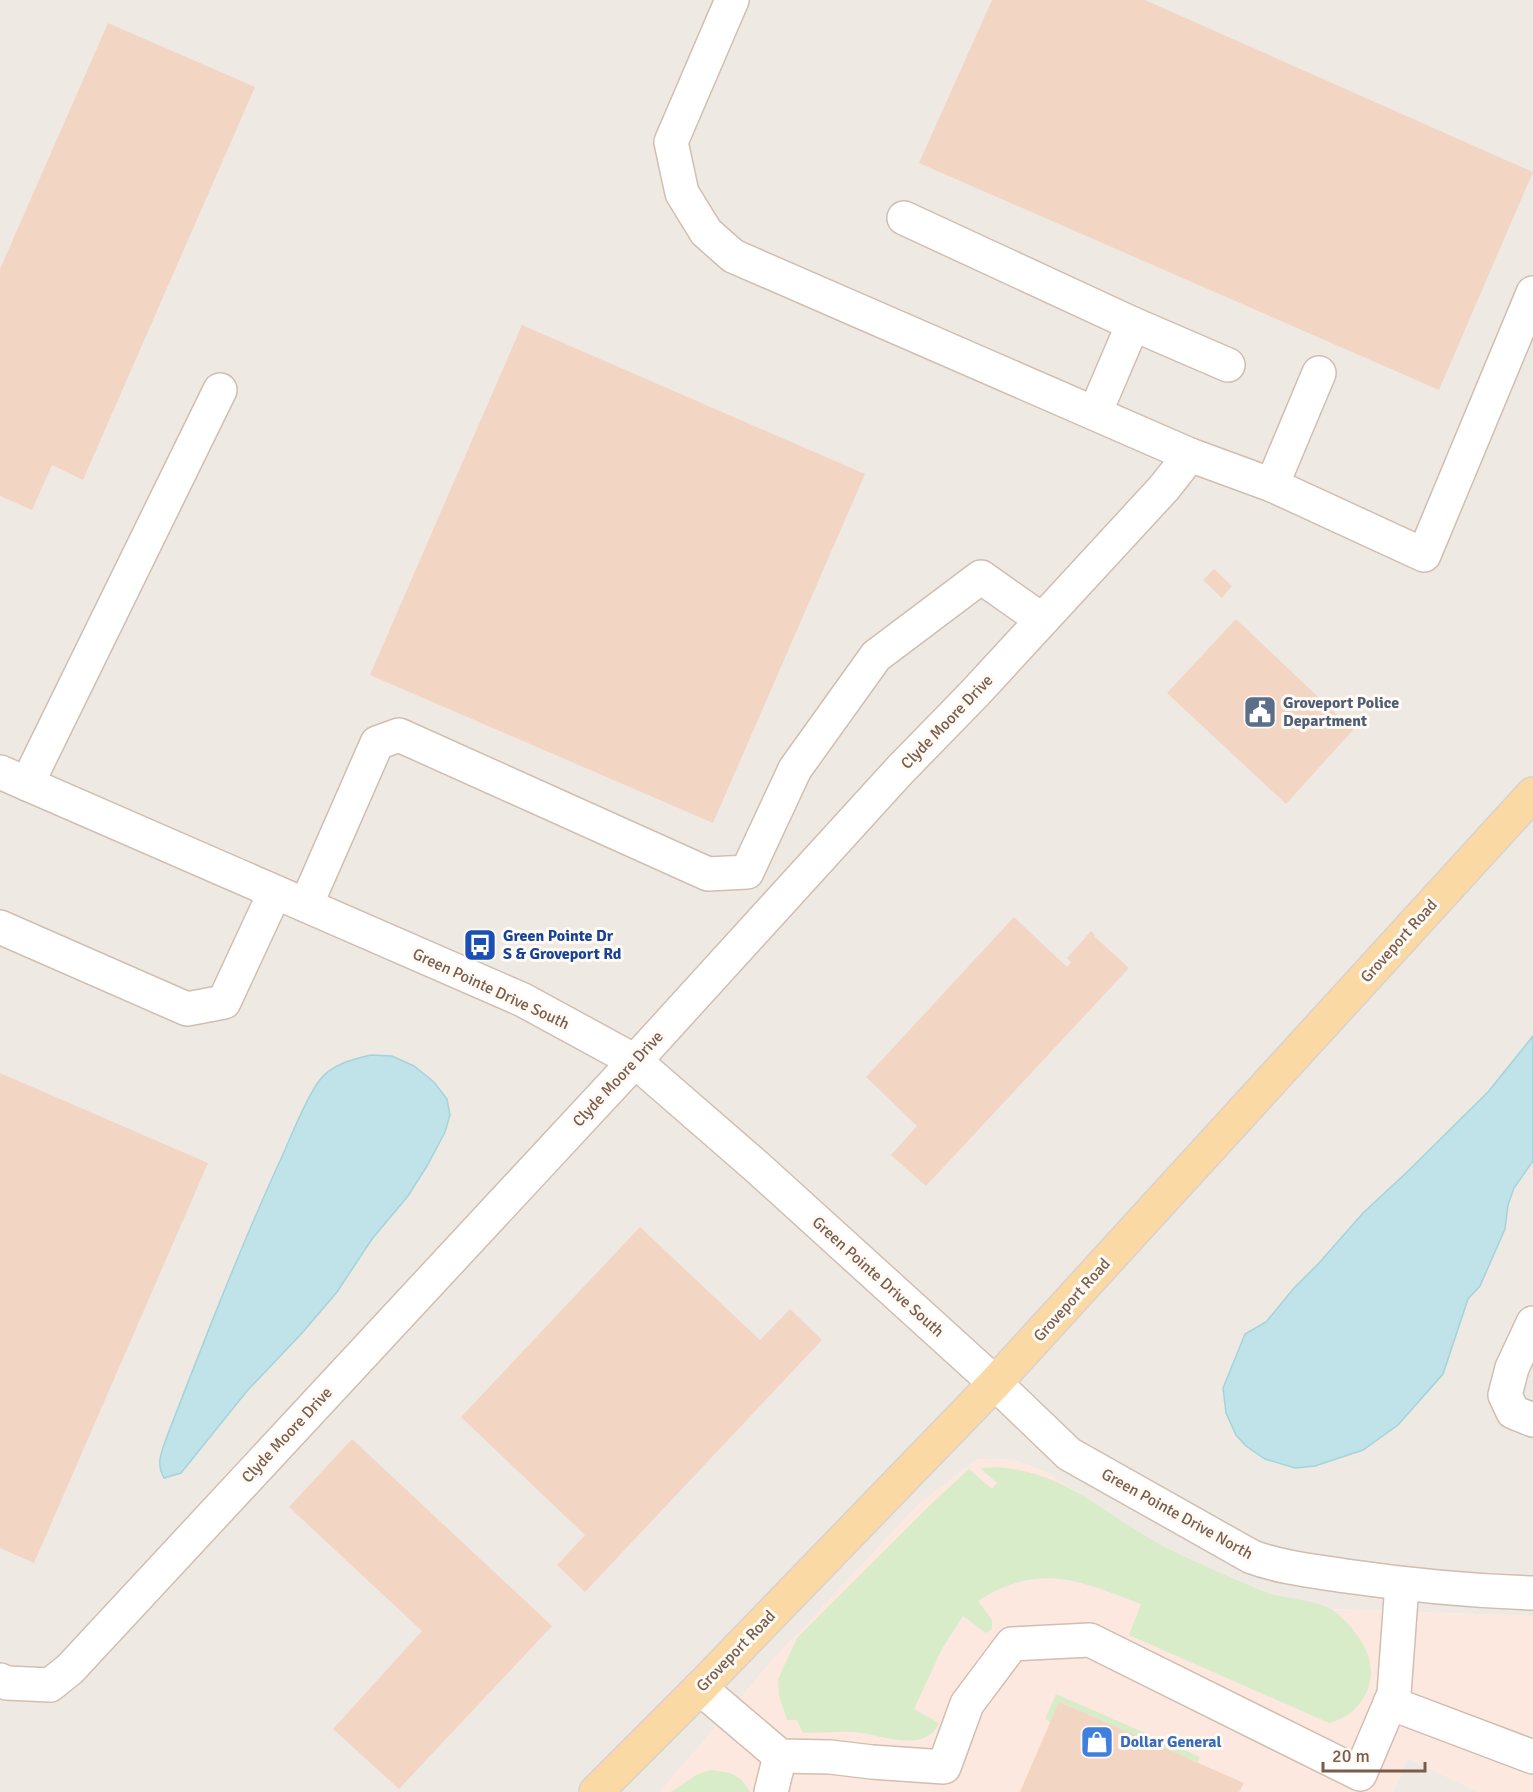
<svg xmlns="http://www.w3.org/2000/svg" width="1533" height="1792" viewBox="0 0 1533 1792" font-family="Signika,sans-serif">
  <rect width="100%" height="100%" fill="#fdf6ec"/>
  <polygon fill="#fde8e0" points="978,1459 1015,1460 1048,1473 1095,1502 1332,1609 1533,1616 1533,1792 1478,1792 1408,1758 1393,1792 660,1792 771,1662 920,1503"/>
  <g fill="#efe9e4">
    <polygon points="0,0 1533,0 1533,1616 1332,1609 1269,1593 1184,1557 1144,1536 1048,1473 1015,1460 978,1459 920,1503 771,1662 660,1792 0,1792"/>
    <polygon points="1408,1758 1478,1792 1393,1792"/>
  </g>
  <g fill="#d8ecc9">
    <path d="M997,1467c63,5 96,37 147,68 27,17 57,29 86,42 13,5 25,11 38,16 16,5 55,9 66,18 26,21 49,53 30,86 -9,15 -18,21 -35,26l-200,-88 12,-31c-62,-24 -102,-42 -163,-3l14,19v9l-6,4 -23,-17 -21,33 -28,60 25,14c-14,32 -59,11 -85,9 -17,-1 -34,1 -51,1l-6,-13h-10l-8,-24 -1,-17 19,-41 130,-130 42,-39 23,20 5,-6 -17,-15z"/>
    <polygon points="1056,1694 1200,1757 1198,1762 1153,1746 1060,1702 1051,1722 1045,1719"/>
    <path d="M710,1770c21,2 30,4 40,22h-79l25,-17z"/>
  </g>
  <g fill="#bfe3e8" stroke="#a5d3da" stroke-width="1.5">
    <polygon points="1533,1036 1533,1161 1514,1188 1508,1205 1505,1229 1480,1286 1468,1299 1443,1374 1398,1425 1363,1450 1315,1466 1295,1468 1265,1459 1246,1446 1236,1435 1226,1413 1223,1388 1245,1334 1266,1322 1294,1288 1319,1263 1363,1213 1406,1173 1488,1092"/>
    <path d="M371,1055l21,1 22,10 20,16 13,17 3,16 -5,17 -18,34 -19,30 -36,43 -35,53 -34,40 -56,59 -66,82 -17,5c-8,-14 -3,-25 2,-39 36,-93 72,-186 113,-276 11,-23 25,-62 40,-82 11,-16 34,-22 52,-26z"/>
  </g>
  <g fill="#f3d5c3">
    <polygon points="992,0 1145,0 1533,172 1439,390 919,163"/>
    <polygon points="108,23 255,87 83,480 52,465 32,510 0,496 0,269"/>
    <polygon points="522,325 865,474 713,823 370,675"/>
    <polygon points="1214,569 1232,586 1222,598 1203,580"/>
    <polygon points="1236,619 1353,730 1286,804 1167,693"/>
    <polygon points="1014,917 1067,967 1071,962 1067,958 1091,931 1095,935 1095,937 1129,968 926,1186 891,1155 917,1126 866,1077"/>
    <polygon points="0,1073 208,1163 34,1563 0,1548"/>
    <polygon points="640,1227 760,1340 790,1309 822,1340 585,1592 557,1565 585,1535 461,1417"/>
    <polygon points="352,1439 552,1626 399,1789 333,1729 422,1631 289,1507"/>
    <polygon points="1059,1702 1244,1783 1239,1792 1020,1792"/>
  </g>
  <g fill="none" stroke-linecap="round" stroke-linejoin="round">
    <g stroke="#d1beb0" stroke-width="36">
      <g id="minor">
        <polyline points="732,0 671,142 682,193 706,232 733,256 1190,455"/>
        <polyline points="904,218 1133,324"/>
        <polyline points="1095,413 1133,324 1228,365"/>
        <polyline points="1272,485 1319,373"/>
        <path d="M0,772l523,228 112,61 122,106 238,216 74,71 183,103c31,11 62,14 94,19 62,9 124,15 187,17"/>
        <polyline points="27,784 220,390"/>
        <polyline points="306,905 377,743 399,735 708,874 747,872 795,769 876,656 981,577 1042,620"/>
        <polyline points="0,927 187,1009 224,1002 275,892"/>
        <polyline points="1533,1323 1512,1368 1505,1395 1513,1412 1533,1420"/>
        <polyline points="0,1680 7,1683 50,1685 70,1669 635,1061 900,770 975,693 1164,488 1190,455 1272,485 1424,555 1533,293"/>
        <polyline points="700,1688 780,1756 830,1757 872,1762 944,1767 967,1704 1012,1644 1090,1640 1360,1774 1394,1694 1402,1584"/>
        <polyline points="1390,1703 1533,1757"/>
        <polyline points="771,1792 780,1756"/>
      </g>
    </g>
    <g stroke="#dad1cd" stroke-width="36">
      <polyline id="major" points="596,1792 700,1688 995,1383 1533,794"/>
    </g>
    <use href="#minor" stroke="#fff" stroke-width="33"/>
    <use href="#major" stroke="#fbd9a5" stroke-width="33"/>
  </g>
  <defs>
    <g id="civic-square" transform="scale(1.725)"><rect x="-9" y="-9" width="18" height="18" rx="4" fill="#5c6f8a" stroke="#fffaf3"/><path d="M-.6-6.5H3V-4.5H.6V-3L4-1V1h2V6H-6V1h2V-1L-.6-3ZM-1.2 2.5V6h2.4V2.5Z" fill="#fff"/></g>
    <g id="bus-square" transform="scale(1.725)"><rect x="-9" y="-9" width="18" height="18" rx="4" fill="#1a4fb4" stroke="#fffaf3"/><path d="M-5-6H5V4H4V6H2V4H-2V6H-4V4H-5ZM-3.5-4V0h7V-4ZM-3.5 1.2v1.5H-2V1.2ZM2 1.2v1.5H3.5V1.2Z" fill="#fff"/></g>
    <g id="shop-square" transform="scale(1.725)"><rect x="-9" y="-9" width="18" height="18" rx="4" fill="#3f7fe0" stroke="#fffaf3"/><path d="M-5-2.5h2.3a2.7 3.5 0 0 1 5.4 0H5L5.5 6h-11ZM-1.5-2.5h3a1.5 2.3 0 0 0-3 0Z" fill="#fff"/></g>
  </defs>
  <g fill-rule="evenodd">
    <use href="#civic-square" x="1260" y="712"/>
    <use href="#bus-square" x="480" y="945"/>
    <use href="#shop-square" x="1097" y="1742"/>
  </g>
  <g text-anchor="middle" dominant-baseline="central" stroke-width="6" stroke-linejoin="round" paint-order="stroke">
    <g font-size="16" font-weight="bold" fill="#4e5e75" stroke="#fffaf3" text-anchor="start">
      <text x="1283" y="703">Groveport Police<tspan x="1283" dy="18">Department</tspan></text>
    </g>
    <g font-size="16" fill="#7a5c4d" stroke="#fffaf3">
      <text transform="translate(947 722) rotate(-46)">Clyde Moore Drive</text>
      <text transform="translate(1399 941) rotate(-48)">Groveport Road</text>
      <text transform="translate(491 989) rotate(25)">Green Pointe Drive South</text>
      <text transform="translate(618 1079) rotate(-47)">Clyde Moore Drive</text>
      <text transform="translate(878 1277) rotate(42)">Green Pointe Drive South</text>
      <text transform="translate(1072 1300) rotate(-48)">Groveport Road</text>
      <text transform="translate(287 1435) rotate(-47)">Clyde Moore Drive</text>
      <text transform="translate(1177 1514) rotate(29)">Green Pointe Drive North</text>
      <text transform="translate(736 1651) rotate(-46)">Groveport Road</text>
    </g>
    <g font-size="16" font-weight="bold" fill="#164399" stroke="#fffaf3" text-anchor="start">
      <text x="503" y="936">Green Pointe Dr<tspan x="503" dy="18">S &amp; Groveport Rd</tspan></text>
    </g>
    <g font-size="16" font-weight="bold" fill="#366cbe" stroke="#fffaf3" text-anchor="start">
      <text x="1120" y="1742">Dollar General</text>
    </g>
  </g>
  <path d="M1323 1762v9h102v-9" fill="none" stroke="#7a5c4d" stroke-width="3"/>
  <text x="1332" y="1762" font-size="18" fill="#7a5c4d" stroke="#fffaf3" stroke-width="4.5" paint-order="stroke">20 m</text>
</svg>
